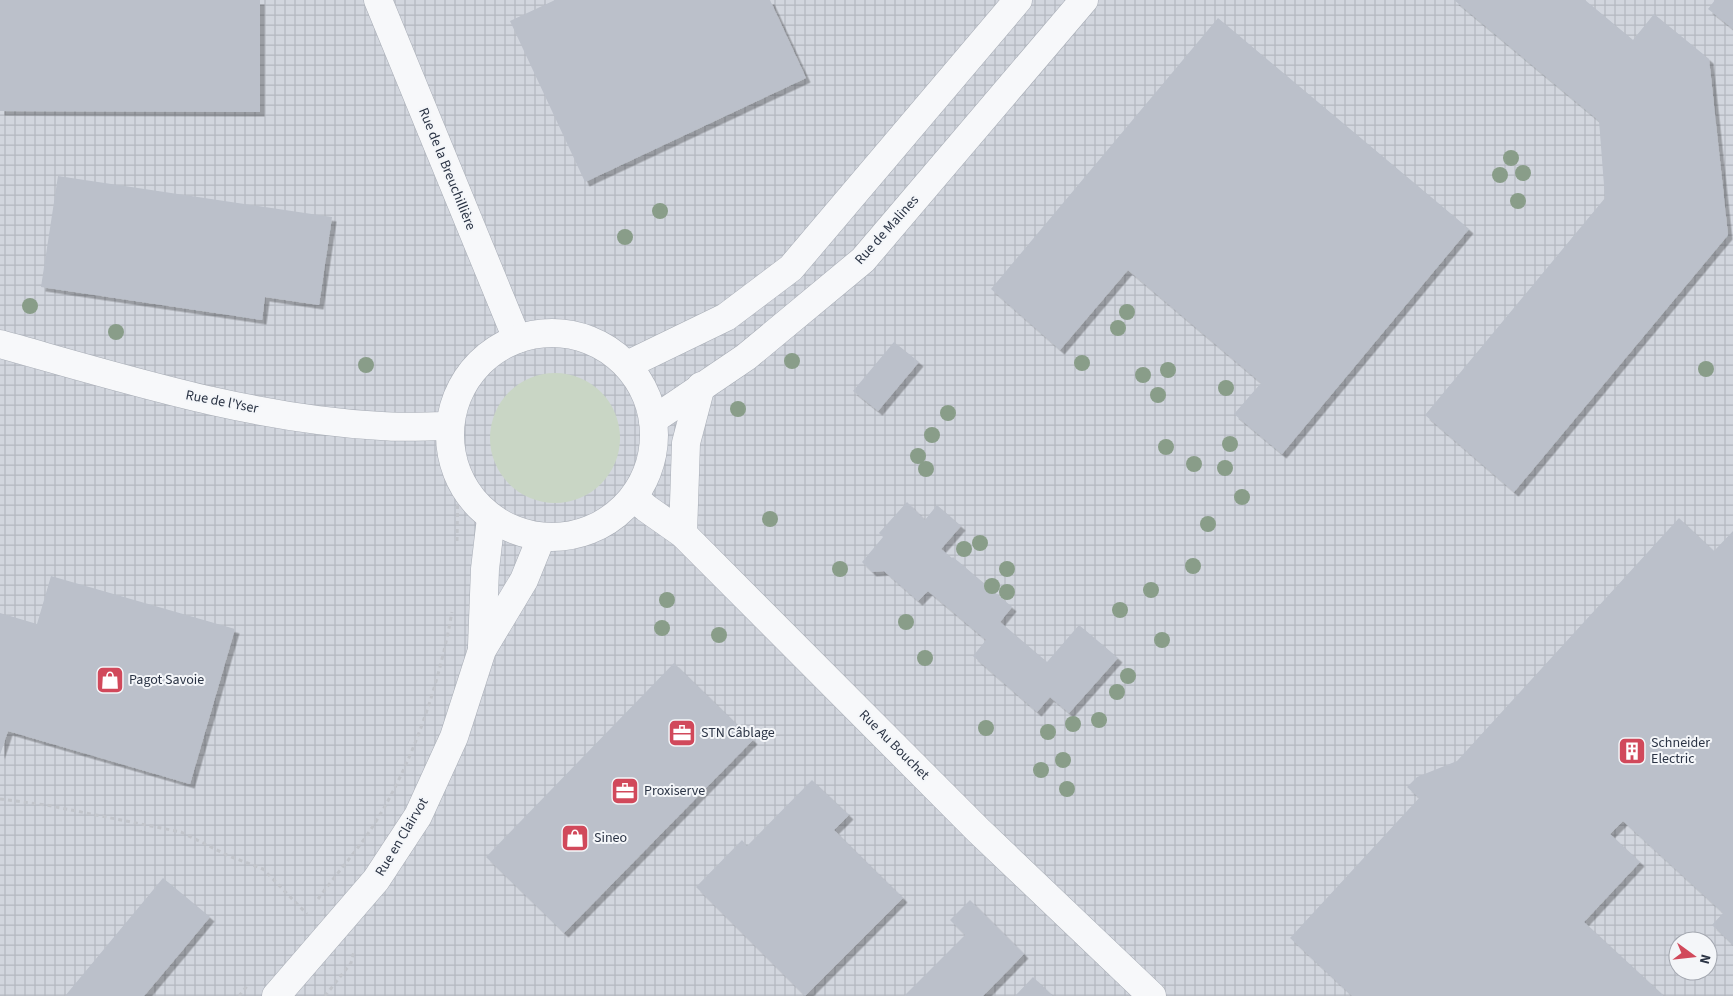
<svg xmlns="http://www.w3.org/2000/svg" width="1733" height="996" viewBox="0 0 1733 996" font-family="'Source Sans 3',sans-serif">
  <defs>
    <pattern id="industrial-grid" width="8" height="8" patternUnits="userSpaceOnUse" patternTransform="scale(1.25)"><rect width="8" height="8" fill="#d2d6de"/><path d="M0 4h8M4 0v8" fill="none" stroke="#b4b8c0"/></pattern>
    <filter id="shadow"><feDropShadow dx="4.5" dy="4.5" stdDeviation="0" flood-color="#0004"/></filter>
  </defs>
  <rect width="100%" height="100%" fill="#e4e7ec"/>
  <path fill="url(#industrial-grid)" fill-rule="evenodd" d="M0,0h1733v996h-1733zM1678,941h30v30h-30z"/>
  <circle fill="#c9d6c5" cx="555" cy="438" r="65"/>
  <g fill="#bbc0ca" filter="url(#shadow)">
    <polygon points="0,0 260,0 260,112 0,111"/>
    <polygon points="555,0 770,0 806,78 585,182 510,21"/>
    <polygon points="1454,0 1585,0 1633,40 1654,14 1709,59 1728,235 1514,492 1425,415 1605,198 1599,121"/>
    <polygon points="1715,0 1733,0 1733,29 1708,9"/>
    <polygon points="1218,18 1469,229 1282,454 1234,414 1261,383 1128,270 1060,350 991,289"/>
    <polygon points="58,176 332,217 319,305 265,297 262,320 41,287"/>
    <polygon points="894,342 919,362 878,411 853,391"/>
    <polygon points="907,502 925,520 937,505 961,526 941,549 952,558 953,557 1012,607 1000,622 1047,662 1079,625 1118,658 1069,713 1050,697 1037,712 973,656 986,640 928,591 918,601 884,571 872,572 862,562 883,537 879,533"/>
    <polygon points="1679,518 1714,551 1733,531 1733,945 1712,925 1723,913 1623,821 1610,834 1640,862 1584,922 1664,996 1352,996 1290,938 1419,798 1407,787 1417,777 1457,761"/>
    <polygon points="51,576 235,629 190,784 8,731 0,755 0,613 37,624"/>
    <polygon points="674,663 753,740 564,933 486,857"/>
    <polygon points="812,780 849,815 834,830 903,898 805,996 696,887 742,840 747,846"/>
    <polygon points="163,878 210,917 181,952 144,996 65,996"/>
    <polygon points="970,900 1024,954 983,996 904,996 965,935 950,920"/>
    <polygon points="1033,977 1053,996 1015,996"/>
  </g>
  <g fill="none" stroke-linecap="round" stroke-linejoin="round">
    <g stroke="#a9aeb7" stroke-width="29">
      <g id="minor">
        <polyline points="378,0 517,339"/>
        <circle cx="552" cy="435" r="102"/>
        <path d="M0,344c125,35 251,75 381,82 23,2 46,0 69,0"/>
        <polyline points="627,365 726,317 791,268 1018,0"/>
        <polyline points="653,420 746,357 863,260 1084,0"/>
        <polyline points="634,497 646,508 683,534 978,830 1152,996"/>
        <polyline points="683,534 686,443 701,386"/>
        <polyline points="482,646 485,569 491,518"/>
        <polyline points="276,996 376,880 418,816 454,737 482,650 524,580 541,538"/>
      </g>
    </g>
    <g stroke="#c2c5cb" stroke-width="3" stroke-dasharray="4 4" stroke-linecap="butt">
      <polyline points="457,541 458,477"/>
      <polyline points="0,799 46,805 181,832 229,856 263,869 307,914"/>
      <path d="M318,899c18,-25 40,-49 57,-76 39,-63 64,-138 77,-211"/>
      <polyline points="239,996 247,986"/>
      <polyline points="325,996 351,963 354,951"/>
    </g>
    <use href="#minor" stroke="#f7f8fa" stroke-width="28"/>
  </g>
  <g fill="#899d89">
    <circle cx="1511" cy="158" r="8"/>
    <circle cx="1523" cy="173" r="8"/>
    <circle cx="1500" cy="175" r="8"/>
    <circle cx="1518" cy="201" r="8"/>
    <circle cx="660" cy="211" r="8"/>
    <circle cx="625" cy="237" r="8"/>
    <circle cx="30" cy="306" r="8"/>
    <circle cx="1127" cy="312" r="8"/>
    <circle cx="1118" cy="328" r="8"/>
    <circle cx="116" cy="332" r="8"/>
    <circle cx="792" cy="361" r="8"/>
    <circle cx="1082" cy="363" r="8"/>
    <circle cx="366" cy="365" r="8"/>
    <circle cx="1706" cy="369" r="8"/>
    <circle cx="1168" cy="370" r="8"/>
    <circle cx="1143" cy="375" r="8"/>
    <circle cx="1226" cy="388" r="8"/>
    <circle cx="1158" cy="395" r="8"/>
    <circle cx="738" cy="409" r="8"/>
    <circle cx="948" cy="413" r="8"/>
    <circle cx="932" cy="435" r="8"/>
    <circle cx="1230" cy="444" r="8"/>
    <circle cx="1166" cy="447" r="8"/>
    <circle cx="918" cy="456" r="8"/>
    <circle cx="1194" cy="464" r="8"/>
    <circle cx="1225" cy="468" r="8"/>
    <circle cx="926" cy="469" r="8"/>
    <circle cx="1242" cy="497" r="8"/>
    <circle cx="770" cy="519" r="8"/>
    <circle cx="1208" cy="524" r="8"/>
    <circle cx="980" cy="543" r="8"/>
    <circle cx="964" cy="549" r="8"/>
    <circle cx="1193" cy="566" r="8"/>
    <circle cx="840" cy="569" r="8"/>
    <circle cx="1007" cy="569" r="8"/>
    <circle cx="992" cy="586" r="8"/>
    <circle cx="1151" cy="590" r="8"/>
    <circle cx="1007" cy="592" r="8"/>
    <circle cx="667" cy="600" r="8"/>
    <circle cx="1120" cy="610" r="8"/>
    <circle cx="906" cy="622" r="8"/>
    <circle cx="662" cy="628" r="8"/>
    <circle cx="719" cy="635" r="8"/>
    <circle cx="1162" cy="640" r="8"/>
    <circle cx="925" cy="658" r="8"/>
    <circle cx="1128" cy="676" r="8"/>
    <circle cx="1117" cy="692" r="8"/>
    <circle cx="1099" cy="720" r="8"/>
    <circle cx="1073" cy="724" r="8"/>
    <circle cx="986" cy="728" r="8"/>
    <circle cx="1048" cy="732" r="8"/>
    <circle cx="1063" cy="760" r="8"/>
    <circle cx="1041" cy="770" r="8"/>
    <circle cx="1067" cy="789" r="8"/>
  </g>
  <defs>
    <g id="shop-square" transform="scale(1.4375)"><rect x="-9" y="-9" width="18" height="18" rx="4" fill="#d1495b" stroke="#f4f6f9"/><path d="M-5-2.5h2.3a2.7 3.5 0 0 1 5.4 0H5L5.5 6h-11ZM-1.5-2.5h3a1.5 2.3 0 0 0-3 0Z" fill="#fff"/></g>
    <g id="office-square" transform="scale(1.4375)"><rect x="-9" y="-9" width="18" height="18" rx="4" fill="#d1495b" stroke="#f4f6f9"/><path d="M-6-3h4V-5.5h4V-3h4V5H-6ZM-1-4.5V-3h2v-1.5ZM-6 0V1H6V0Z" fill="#fff"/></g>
    <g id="building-square" transform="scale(1.4375)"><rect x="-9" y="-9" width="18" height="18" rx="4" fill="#d1495b" stroke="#f4f6f9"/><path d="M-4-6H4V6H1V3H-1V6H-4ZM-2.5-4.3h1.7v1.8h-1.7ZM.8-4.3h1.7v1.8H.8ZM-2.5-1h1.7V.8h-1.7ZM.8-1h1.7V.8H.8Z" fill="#fff"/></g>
  </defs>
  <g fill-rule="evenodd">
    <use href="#shop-square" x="110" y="680"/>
    <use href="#office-square" x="682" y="733"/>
    <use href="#building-square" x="1632" y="751"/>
    <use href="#office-square" x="625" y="791"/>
    <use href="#shop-square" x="575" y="838"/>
  </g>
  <g text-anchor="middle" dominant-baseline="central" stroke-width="4" stroke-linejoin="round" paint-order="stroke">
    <g font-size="14" fill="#2b3445" stroke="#f4f6f9">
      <text transform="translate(447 169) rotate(68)">Rue de la Breuchillière</text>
      <text transform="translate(887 230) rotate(-48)">Rue de Malines</text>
      <text transform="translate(222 402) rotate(11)">Rue de l'Yser</text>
      <text transform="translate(894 745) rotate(45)">Rue Au Bouchet</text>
      <text transform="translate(402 837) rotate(-59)">Rue en Clairvot</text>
    </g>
    <g font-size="14" fill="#2b3445" stroke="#f4f6f9" text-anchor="start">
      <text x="129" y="680">Pagot Savoie</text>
      <text x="701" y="733">STN Câblage</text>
      <text x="1651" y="743">Schneider<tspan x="1651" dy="16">Electric</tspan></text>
      <text x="644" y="791">Proxiserve</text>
      <text x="594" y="838">Sineo</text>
    </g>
  </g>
  <g transform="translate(1693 956) rotate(105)"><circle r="24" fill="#f4f6f9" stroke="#a4a8b1"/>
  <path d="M0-4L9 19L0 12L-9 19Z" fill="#d1495b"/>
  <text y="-8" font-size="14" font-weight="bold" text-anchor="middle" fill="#2b3445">N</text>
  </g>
</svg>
